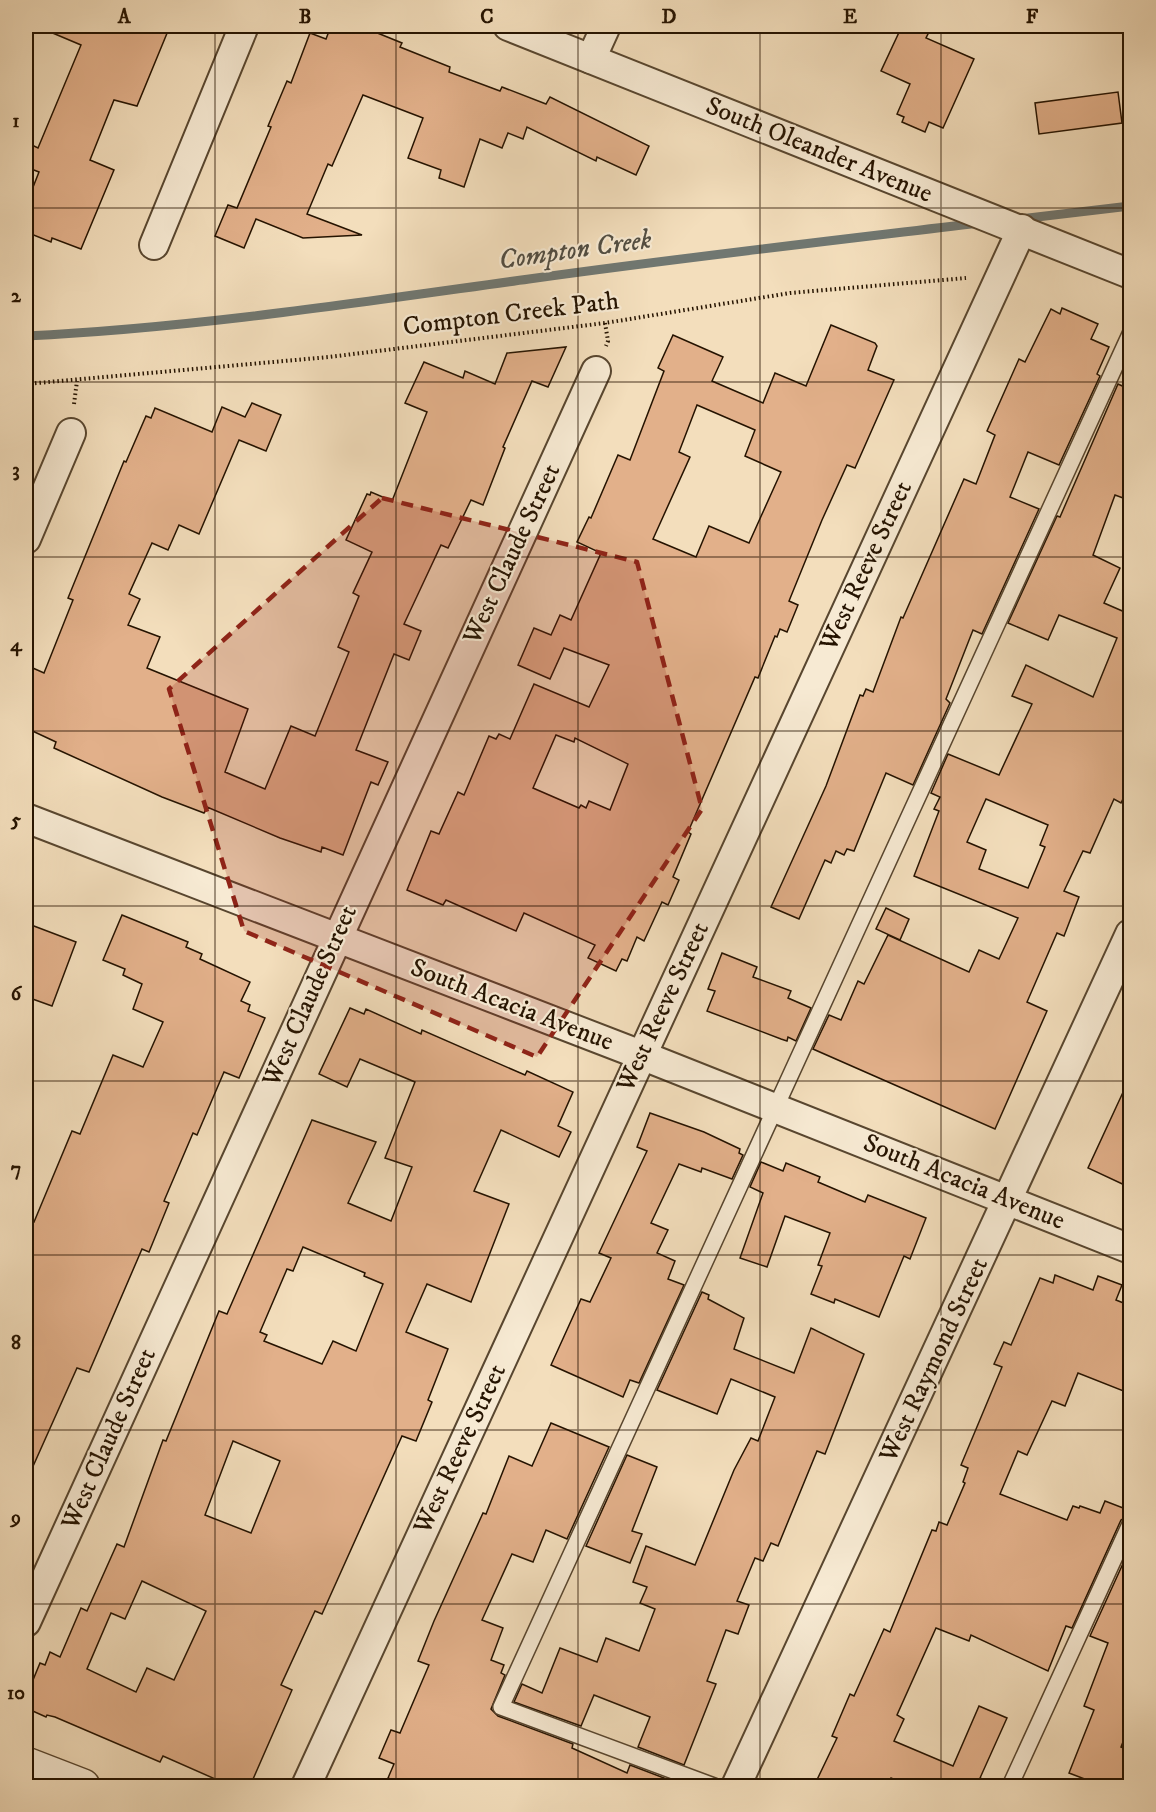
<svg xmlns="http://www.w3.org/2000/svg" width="1156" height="1812" viewBox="0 0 1156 1812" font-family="'IM FELL DW Pica',serif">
  <rect width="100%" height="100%" fill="#f3debc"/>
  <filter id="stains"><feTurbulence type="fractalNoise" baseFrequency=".00333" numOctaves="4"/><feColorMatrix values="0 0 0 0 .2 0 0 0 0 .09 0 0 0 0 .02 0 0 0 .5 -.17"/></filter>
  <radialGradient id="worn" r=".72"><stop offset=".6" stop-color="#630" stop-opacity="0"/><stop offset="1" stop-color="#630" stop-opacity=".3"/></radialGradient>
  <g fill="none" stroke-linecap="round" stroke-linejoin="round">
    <g stroke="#707771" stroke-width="9">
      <polyline points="1020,219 1130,206"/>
      <path d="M26,336c168,-8 336,-34 503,-57 150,-21 300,-38 450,-56"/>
    </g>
  </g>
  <g fill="#e2b08a" stroke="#251300" stroke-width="1.5" fill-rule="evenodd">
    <polygon points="36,26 170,26 137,106 114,100 90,160 114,170 81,249 52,238 51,242 26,232 26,205 39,172 26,167 26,162 32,145 38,148 81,45"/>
    <polygon points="331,26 377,26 375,32 402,43 400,47 450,67 449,72 500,91 502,87 546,104 550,97 649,146 636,175 597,157 596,161 527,127 523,139 508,133 502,148 480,139 464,187 439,178 441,170 408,158 423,118 363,95 332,166 328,164 307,214 362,235 303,238 256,219 244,248 215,236 228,205 237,208 271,127 268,126 287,81 291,83 310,33 326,39"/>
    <polygon points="902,26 932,26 926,38 974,59 943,128 929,122 925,132 902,122 904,117 897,114 910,84 881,71"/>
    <polygon points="1118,92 1122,123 1039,134 1035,103"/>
    <polygon points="1062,308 1098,324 1091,339 1109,347 1097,374 1100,376 1059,465 1028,452 1010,497 1039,509 982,634 973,630 946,699 950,703 913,785 886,773 854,851 847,849 844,855 836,851 831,863 825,860 799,919 771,907 826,786 860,695 863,696 866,689 873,692 901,617 903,618 964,479 976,484 995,435 987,431 1019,359 1025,362 1051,309 1060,314"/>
    <path d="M831,325l44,18 2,3 -9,24 26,10 -39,88 -8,-3 -25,55 -33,81 9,4 -11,27 -7,-3 -3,8 -2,-1 -17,42 -3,-1 -67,155 3,2 -18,43 6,3 -11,25 -6,-3 -18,39 -7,-4 -10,24 -5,-2 -6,12 -28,-13 7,-13 -71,-32 -8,18 -70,-31 -3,5 -36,-15 24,-59 8,3 19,-42 6,3 25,-59 7,3 3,-5 11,5 24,-55 55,23 20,-42 -45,-17 -14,31 -32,-14 16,-37 17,7 9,-20 11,5 30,-67 -24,-11 12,-25 2,1 27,-63 12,5 34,-89 -6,-3 15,-33 50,22 -11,24 51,22 12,-30 31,13zM697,405l58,25 -10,26 36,16 -32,71 -40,-17 -13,31 -43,-18 37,-82 -11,-5zM556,735l18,7 1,-4 53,26 -18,46 -21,-9 -3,7 -5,-3 -2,3 -46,-20z"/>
    <polygon points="566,347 548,387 532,381 503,447 505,448 483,505 471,500 448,548 441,545 404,624 421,631 409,660 394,654 356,750 388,762 378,785 371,782 343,855 322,847 321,852 280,838 207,807 204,813 162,797 54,748 56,742 26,728 26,665 44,673 73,600 68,598 124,461 126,462 146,416 151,418 155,408 212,432 222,407 245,417 252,403 281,415 266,451 239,440 199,534 179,525 168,550 152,543 129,594 140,599 128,625 160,637 147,668 248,709 225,772 265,789 291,726 315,736 349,652 338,647 359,596 353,593 372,552 346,540 367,494 370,495 371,492 392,501 427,412 405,403 424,362 463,378 465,371 495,384 507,353"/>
    <path d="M1118,384l13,6v111l-16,-6 -22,60 27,13 -16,35 23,10 4,-6v175l-10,21 -7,-4 -24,54 -7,-2 -19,40 15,6 -15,39 -7,-3 -30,69 20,9 -52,118 -182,-80 16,-34 12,5 17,-39 6,3 24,-49 81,37 10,-22 20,9 19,-41 -104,-42 25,-65 -5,-2 6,-12 -9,-4 17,-39 51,21 33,-71 -20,-8 14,-31 67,32 24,-59 -58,-23 -11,25 -40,-17 49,-107 3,1zM986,799l62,26 -8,20 5,2 -17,41 -49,-19 7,-19 -19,-8z"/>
    <polygon points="886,908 909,919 900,940 876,929"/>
    <polygon points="122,915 188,942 186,947 202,954 200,959 250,982 241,1001 250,1005 248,1011 265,1018 239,1078 224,1072 197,1135 193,1133 164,1201 169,1203 149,1252 142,1249 89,1372 77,1368 26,1482 26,1218 34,1222 72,1131 80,1134 113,1055 143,1067 163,1022 133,1009 142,984 123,975 125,969 103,960"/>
    <polygon points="26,923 76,942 52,1006 27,997 32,986 26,984"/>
    <polygon points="722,953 757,967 753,977 791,991 788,998 811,1008 796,1041 788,1037 787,1041 781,1039 707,1011 715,991 708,989"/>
    <path d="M350,1008l14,6 2,-5 55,25 1,-4 103,45 2,-4 46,21 -15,34 13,6 -12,25 -58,-27 -27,61 35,13 -38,98 -44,-18 -21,48 42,17 -20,51 4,2 -16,39 -14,-5 -80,178 -7,-3 -34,74 11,5 -42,96h-19l-68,-30 -3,6 -105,-45 -8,-2 -1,2 -20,-9v-11l14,-34 5,2 5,-13 10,5 21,-49 6,3 30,-67 7,3 39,-107 3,1 53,-130 8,3 85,-194 64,22 -28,61 43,18 21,-54 -27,-9 30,-76 -55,-23 -13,28 -28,-13zM303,1247l62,26 -1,3 19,8 -27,67 -23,-10 -11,23 -58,-23 3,-6 -7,-3 27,-63 6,2zM233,1441l47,20 -29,72 -46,-18zM142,1581l64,30 -32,69 -27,-12 -11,24 -49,-23 24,-56 14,6z"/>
    <polygon points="1131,1075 1131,1188 1088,1168"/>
    <polygon points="650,1113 704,1132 740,1149 739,1153 743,1155 732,1179 702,1168 701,1172 679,1164 651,1223 668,1230 657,1253 675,1261 668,1279 684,1285 639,1383 630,1380 623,1397 551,1365 581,1299 590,1302 611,1258 599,1253 647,1151 637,1147"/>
    <polygon points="761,1162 783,1171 786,1163 820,1177 818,1182 865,1202 868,1195 926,1218 910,1259 904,1256 879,1317 835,1299 834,1303 811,1294 822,1266 818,1265 830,1233 785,1216 767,1267 740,1258 763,1193 750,1187"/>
    <polygon points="1055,1275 1093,1290 1098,1276 1122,1285 1116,1300 1131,1306 1131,1342 1123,1361 1131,1363 1131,1394 1078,1373 1065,1406 1052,1401 1027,1455 1018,1451 1000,1494 1067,1520 1073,1506 1079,1508 1080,1506 1100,1513 1105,1501 1131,1511 1131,1514 1121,1520 1072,1628 1066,1626 1048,1671 971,1635 969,1641 936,1628 897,1715 904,1719 894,1741 953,1766 979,1706 1007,1718 980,1778 999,1786 910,1786 891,1778 887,1786 814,1786 837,1738 832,1736 850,1694 854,1696 884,1629 890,1632 932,1530 936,1531 939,1522 947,1525 965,1483 963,1482 968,1468 961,1465 1002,1367 994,1364 1004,1342 1011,1345 1040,1278 1053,1283"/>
    <polygon points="702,1292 709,1295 708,1299 744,1318 734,1349 794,1373 811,1328 864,1354 825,1454 817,1451 778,1546 771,1543 763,1561 755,1558 737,1601 749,1605 738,1634 726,1630 707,1681 716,1684 684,1765 638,1747 650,1717 594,1695 581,1726 514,1702 522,1684 542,1693 560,1648 597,1662 606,1638 639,1651 655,1609 640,1603 647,1587 633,1582 646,1546 695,1565 734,1470 751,1438 758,1441 775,1397 731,1379 717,1414 657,1390"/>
    <polygon points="551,1423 609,1447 567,1539 546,1530 533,1562 512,1554 482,1620 503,1628 491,1660 504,1665 501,1673 505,1675 491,1709 498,1716 573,1744 572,1748 627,1773 630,1765 677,1783 676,1786 394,1786 396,1781 388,1778 394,1764 379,1758 391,1730 400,1733 429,1665 418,1661 434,1621 483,1513 486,1514 509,1456 532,1466"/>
    <polygon points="627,1455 657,1467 632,1531 642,1534 630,1563 586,1546"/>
    <polygon points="1131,1546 1131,1721 1121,1747 1131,1751 1131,1786 1103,1786 1069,1773 1094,1710 1084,1706 1108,1643 1090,1636"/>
  </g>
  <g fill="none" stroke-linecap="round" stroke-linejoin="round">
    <g stroke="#58462f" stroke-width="18">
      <g id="service">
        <polyline points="714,1786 501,1707 1130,334"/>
        <polyline points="1010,1786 1130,1524"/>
      </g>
    </g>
    <g stroke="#58462f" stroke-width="32">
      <g id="minor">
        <polyline points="508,26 1130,274"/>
        <polyline points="591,59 606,26"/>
        <polyline points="154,245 244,26"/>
        <polyline points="26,539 71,433"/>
        <polyline points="26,818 641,1055 1130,1249"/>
        <polyline points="26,1622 596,371"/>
        <polyline points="306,1786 1022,229"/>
        <polyline points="736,1786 1130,934"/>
      </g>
    </g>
    <g stroke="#58462f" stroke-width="36">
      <polyline id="tertiary" points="26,1764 83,1786"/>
    </g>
    <g stroke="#251300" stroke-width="4" stroke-dasharray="1.5 3" stroke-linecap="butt">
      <polyline points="605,323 608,341 606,346"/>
      <polyline points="26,384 329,357 605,323 790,293 966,278"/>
      <polyline points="74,404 77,381"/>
    </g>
    <use href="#service" stroke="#f7ead3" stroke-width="15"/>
    <use href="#minor" stroke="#f7ead3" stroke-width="28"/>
    <use href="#tertiary" stroke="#f7ead3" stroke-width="33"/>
  </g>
  <path fill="#8f2418" fill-opacity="0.2" stroke="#8f2418" stroke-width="4.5" stroke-dasharray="12 8" stroke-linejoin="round" d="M382,498l255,64 65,247 -165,248 -293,-126 -75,-242z"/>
  <path fill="none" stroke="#251300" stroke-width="1.5" stroke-opacity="0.55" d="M215,26v1760M396,26v1760M578,26v1760M760,26v1760M941,26v1760M26,208h1104M26,382h1104M26,557h1104M26,731h1104M26,906h1104M26,1081h1104M26,1255h1104M26,1430h1104M26,1604h1104"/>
  <g text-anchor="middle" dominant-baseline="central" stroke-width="4.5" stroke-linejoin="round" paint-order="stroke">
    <g font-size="26" fill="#251300" stroke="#f7ead3">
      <text transform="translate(819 150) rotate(22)">South Oleander Avenue</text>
      <text transform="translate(511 314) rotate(-7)">Compton Creek Path</text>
      <text transform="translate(512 554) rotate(-65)">West Claude Street</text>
      <text transform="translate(866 566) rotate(-65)">West Reeve Street</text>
      <text transform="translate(310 996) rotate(-66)">West Claude Street</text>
      <text transform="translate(512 1005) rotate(21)">South Acacia Avenue</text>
      <text transform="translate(663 1007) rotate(-65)">West Reeve Street</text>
      <text transform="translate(964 1182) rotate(22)">South Acacia Avenue</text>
      <text transform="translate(934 1360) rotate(-65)">West Raymond Street</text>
      <text transform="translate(109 1439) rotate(-66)">West Claude Street</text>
      <text transform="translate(460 1449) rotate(-65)">West Reeve Street</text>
    </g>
    <g font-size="27" font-style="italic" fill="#514d42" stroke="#f7ead3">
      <text transform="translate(575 250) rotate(-8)">Compton Creek</text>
    </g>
  </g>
  <rect width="1156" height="1812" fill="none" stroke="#f3debc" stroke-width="66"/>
  <rect x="33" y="33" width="1090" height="1746" fill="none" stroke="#251300" stroke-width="2"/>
  <g font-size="20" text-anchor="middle" font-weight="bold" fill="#251300">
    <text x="124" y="23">A</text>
    <text x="305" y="23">B</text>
    <text x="487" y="23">C</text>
    <text x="669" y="23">D</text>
    <text x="850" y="23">E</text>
    <text x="1032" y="23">F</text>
    <text x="16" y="127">1</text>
    <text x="16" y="302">2</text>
    <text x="16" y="476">3</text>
    <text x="16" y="651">4</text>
    <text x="16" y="826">5</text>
    <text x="16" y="1000">6</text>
    <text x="16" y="1175">7</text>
    <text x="16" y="1349">8</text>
    <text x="16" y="1524">9</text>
    <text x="16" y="1699">10</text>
  </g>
  <rect width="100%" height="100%" filter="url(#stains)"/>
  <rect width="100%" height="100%" fill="url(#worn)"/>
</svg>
